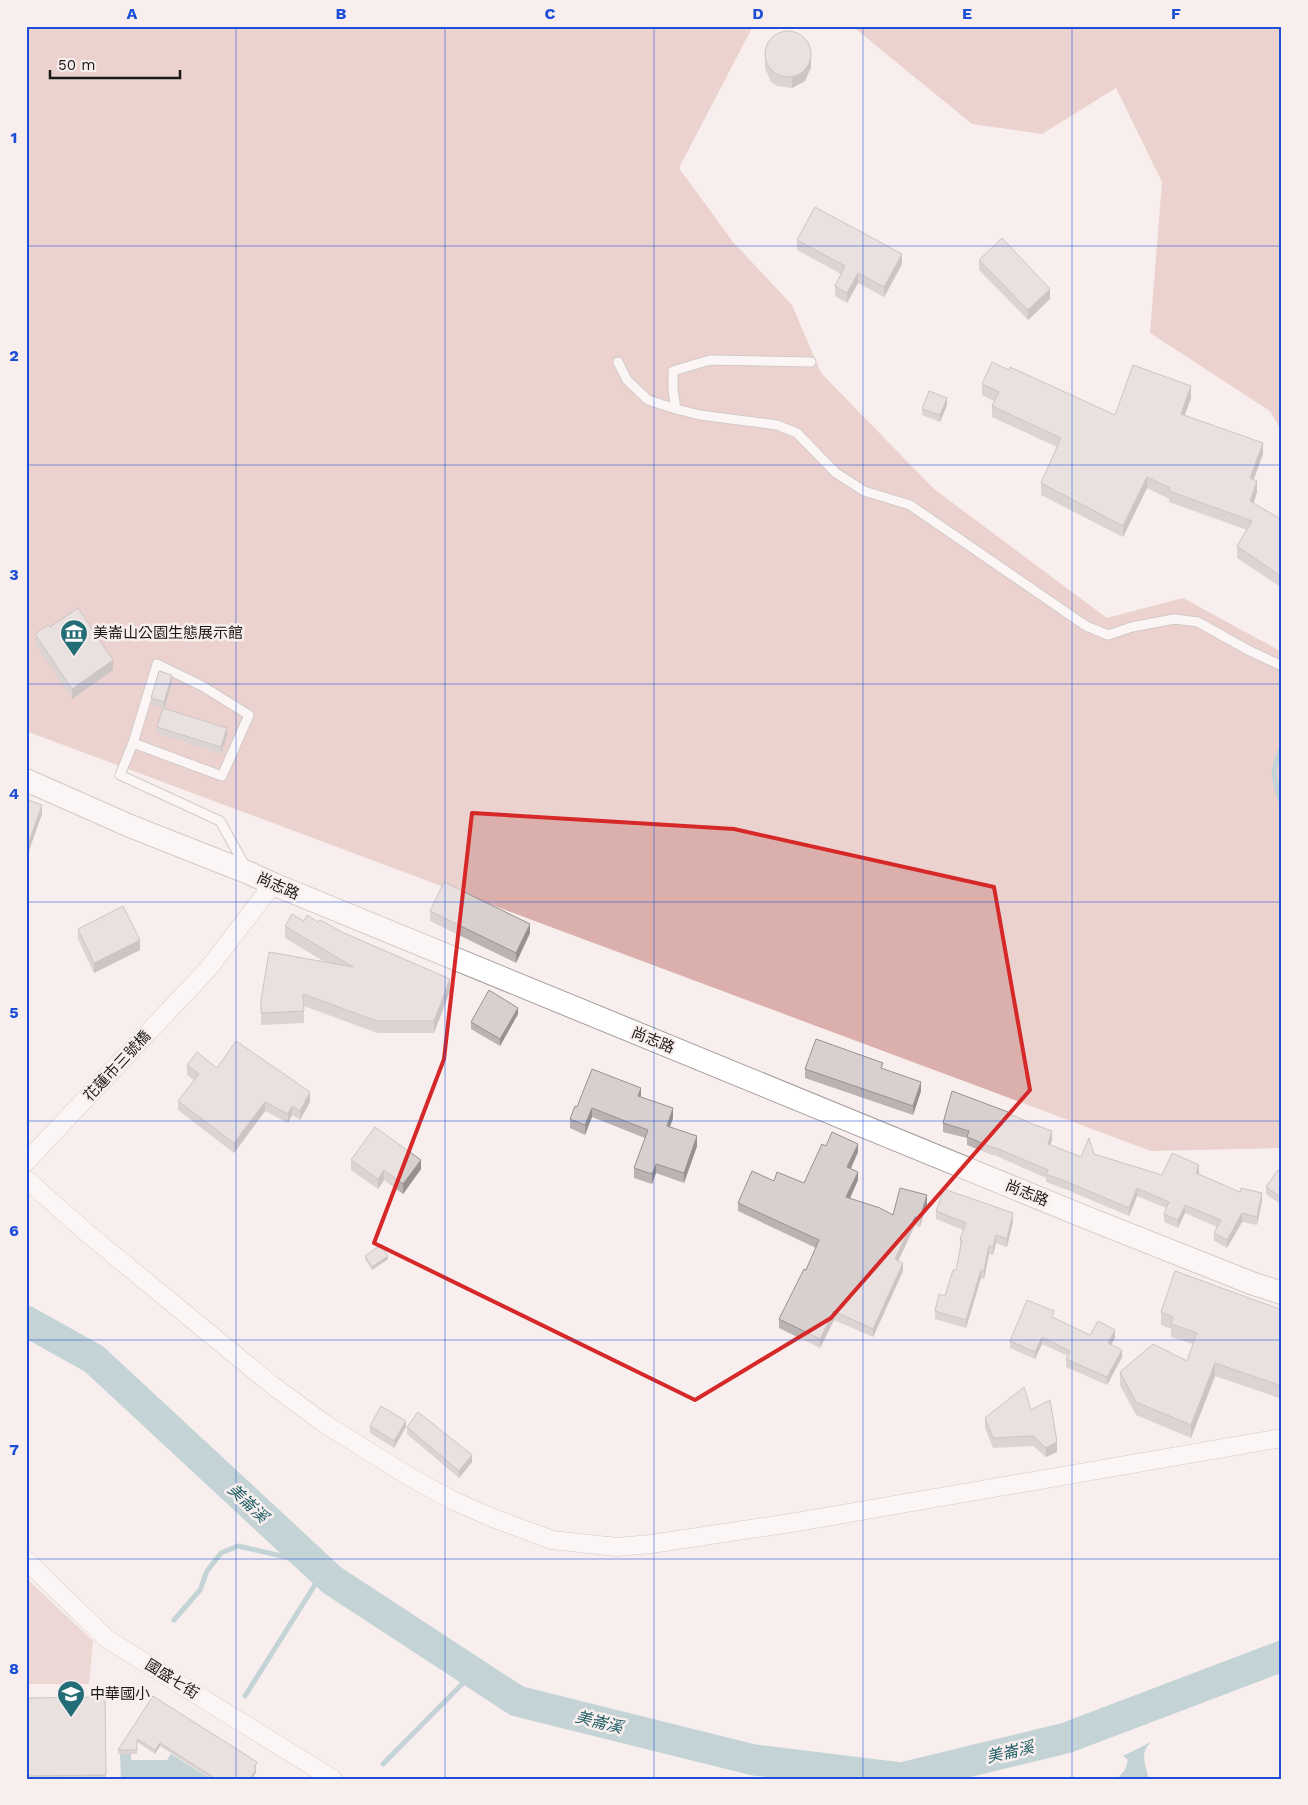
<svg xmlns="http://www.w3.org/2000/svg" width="1308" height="1805" viewBox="0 0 1308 1805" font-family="'Work Sans','Noto Sans TC',sans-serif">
  <rect width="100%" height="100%" fill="#f7eeed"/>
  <polygon fill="#ddbbb8" points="26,1578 93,1641 89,1684 26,1684"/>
  <g fill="#dbb0ac">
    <polygon points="26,26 753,26 679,168 733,242 792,305 821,373 934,489 1107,618 1183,598 1282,652 1282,1148 1151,1151 26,731"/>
    <polygon points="852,26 1282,26 1282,432 1270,411 1150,333 1162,182 1116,88 1042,134 972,124"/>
  </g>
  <g fill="#85b3ba">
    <path d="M1151,1742c-11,11 -6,20 -3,34l2,3h-33l8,-9 3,-10 -5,-4z"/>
    <polygon points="120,1754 131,1754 131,1760 167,1760 171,1754 211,1779 121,1779"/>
  </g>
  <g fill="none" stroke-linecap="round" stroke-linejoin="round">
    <g stroke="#85b3ba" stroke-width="5">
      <path d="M1282,747c-13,26 -7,33 0,59"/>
      <polyline points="174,1620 200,1590 207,1571 221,1553 238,1546 313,1563"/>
      <polyline points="245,1696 323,1572"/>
      <polyline points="383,1764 473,1673"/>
    </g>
    <polyline stroke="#85b3ba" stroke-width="31" points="26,1321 94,1359 332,1580 517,1701 754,1760 901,1778 1066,1738 1282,1656"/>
    <g stroke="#a59d9c" stroke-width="11">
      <g id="service">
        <polyline points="618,362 627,380 648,400 676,409"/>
        <polyline points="811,362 710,360 673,371 673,390 676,409 700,415 777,425 797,433 836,473 864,491 910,505 1086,626 1108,635 1132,627 1174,619 1198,622 1248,650 1282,666"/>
        <polyline points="133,743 157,664 202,686 249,715 222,776 133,743 120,775 220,821 245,866"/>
      </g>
    </g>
    <g stroke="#a59d9c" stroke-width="19">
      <g id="minor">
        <polyline points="26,1162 208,969 273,884"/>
        <polyline points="26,1179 87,1233 272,1385 325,1424 410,1477 454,1501 493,1518 552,1540 617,1547 651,1544 797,1522 1282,1438"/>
        <polyline points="26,1560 107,1639 333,1779"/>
      </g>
    </g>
    <g stroke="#a59d9c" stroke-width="24">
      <polyline id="tertiary" points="26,780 130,826 249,873 273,884 1085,1217 1254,1284 1282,1293"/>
    </g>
    <use href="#service" stroke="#fff" stroke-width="9"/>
    <use href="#minor" stroke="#fff" stroke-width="18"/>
    <use href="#tertiary" stroke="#fff" stroke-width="22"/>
  </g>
  <g fill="#bab3b2">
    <polygon points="765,50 811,67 805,81 792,88 777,86 771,82 765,68"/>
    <polygon points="797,240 902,264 884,297 858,283 847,303 835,296 835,286 841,274 797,250"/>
    <polygon points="979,260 1050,299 1028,320 979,270"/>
    <polygon points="1009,370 1115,415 1191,398 1185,415 1263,454 1254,479 1257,492 1254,503 1282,520 1282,588 1237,558 1237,546 1247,530 1169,502 1169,499 1147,488 1123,537 1041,495 1041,483 1057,447 992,417 992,406 994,401 982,395 982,384"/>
    <polygon points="947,405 940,422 922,415 922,409"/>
    <polygon points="50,627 113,670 72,699 35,644 35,634"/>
    <polygon points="172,682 164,709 227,735 221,754 157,733 157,727 163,708 151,705 151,698"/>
    <polygon points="430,911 530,933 516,963 430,921"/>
    <polygon points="304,921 318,922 450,991 434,1033 377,1033 304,1006 304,1023 261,1025 261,1000 325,962 285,938 285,926"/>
    <polygon points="78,929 140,950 94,973 78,939"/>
    <polygon points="518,1014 500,1046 471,1029 471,1022"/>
    <polygon points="187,1065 217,1068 310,1102 300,1120 292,1115 288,1123 265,1111 234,1153 178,1110 178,1101 194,1080 187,1075"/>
    <polygon points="805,1069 921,1091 913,1115 805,1078"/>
    <polygon points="641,1097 673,1118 670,1127 697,1146 684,1183 656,1173 652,1184 634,1178 634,1168 645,1138 592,1117 585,1135 570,1128 570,1119 577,1107"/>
    <polygon points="1008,1113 1052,1140 1050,1145 1081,1157 1094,1154 1162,1175 1199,1173 1199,1174 1240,1192 1262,1201 1257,1225 1242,1222 1227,1248 1214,1241 1214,1233 1217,1227 1185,1213 1178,1228 1164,1222 1164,1214 1166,1208 1137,1196 1129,1216 1070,1191 1046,1182 1046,1178 994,1155 994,1156 967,1145 967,1138 943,1132 943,1123"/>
    <polygon points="826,1146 858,1152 851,1169 858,1180 850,1199 893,1215 927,1204 920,1227 915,1225 898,1261 903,1271 873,1337 834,1320 820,1348 779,1328 779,1319 806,1270 816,1248 738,1211 738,1203 774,1181 804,1183"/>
    <polygon points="351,1160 421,1169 403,1194 384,1180 378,1189 351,1170"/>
    <polygon points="1282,1169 1282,1205 1266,1194 1266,1187"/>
    <polygon points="936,1211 1013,1221 1007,1247 996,1243 993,1255 989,1254 984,1279 981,1278 966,1328 935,1319 935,1311 945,1296 956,1270 960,1247 960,1239 963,1230 936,1219"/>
    <polygon points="365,1256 388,1259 372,1270 365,1259"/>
    <polygon points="1282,1310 1282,1399 1215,1376 1191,1438 1136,1415 1120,1385 1120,1372 1187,1361 1193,1344 1171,1337 1171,1329 1161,1325 1161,1312"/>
    <polygon points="1054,1318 1090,1335 1115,1338 1111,1345 1122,1357 1107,1385 1066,1367 1066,1359 1068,1356 1042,1344 1035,1359 1010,1348 1010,1341"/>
    <polygon points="1031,1410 1057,1452 1046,1457 1033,1446 993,1448 985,1428 985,1418"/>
    <polygon points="370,1426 406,1427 394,1448 370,1433"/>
    <polygon points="407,1427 472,1462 459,1478 407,1434"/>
    <polygon points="153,1696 257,1766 255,1769 256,1772 252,1779 211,1779 160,1746 155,1754 137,1742 137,1754 118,1754 118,1750"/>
    <polygon points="105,1697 106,1779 26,1779 26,1698"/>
  </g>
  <g fill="#979291">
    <polygon points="811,57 811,67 805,81 792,88 792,78"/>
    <polygon points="902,254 902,264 884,297 884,287"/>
    <polygon points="858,273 858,283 847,303 847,293"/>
    <polygon points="1050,289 1050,299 1028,320 1028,310"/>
    <polygon points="1191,386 1191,398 1181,425 1181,414"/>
    <polygon points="947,398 947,405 940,422 940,415"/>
    <polygon points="1263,443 1263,454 1250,489 1250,478"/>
    <polygon points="1147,477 1147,488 1123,537 1123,526"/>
    <polygon points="1257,481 1257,492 1250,512 1250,501"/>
    <polygon points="113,660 113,670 72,699 72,689"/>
    <polygon points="172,675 172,682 164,709 164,702"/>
    <polygon points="227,728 227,735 221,754 221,747"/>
    <polygon points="42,805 42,814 26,859 26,850"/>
    <polygon points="530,924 530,933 516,963 516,953"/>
    <polygon points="140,940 140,950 94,973 94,963"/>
    <polygon points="450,979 450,991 434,1033 434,1021"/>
    <polygon points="518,1008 518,1014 500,1046 500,1039"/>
    <polygon points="921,1082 921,1091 913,1115 913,1106"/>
    <polygon points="641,1088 641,1097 638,1096"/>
    <polygon points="310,1092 310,1102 300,1120 300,1111"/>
    <polygon points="265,1102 265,1111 234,1153 234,1143"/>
    <polygon points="292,1106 292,1115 288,1123 288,1114"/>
    <polygon points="592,1108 592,1117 585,1135 585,1125"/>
    <polygon points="673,1108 673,1118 667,1135 667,1126"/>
    <polygon points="1052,1131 1052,1140 1048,1153 1048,1144"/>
    <polygon points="697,1136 697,1146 684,1183 684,1173"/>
    <polygon points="858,1144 858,1152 847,1176 847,1167"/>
    <polygon points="421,1160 421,1169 403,1194 403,1184"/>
    <polygon points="656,1164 656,1173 652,1184 652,1174"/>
    <polygon points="1199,1165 1199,1173 1196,1181 1196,1173"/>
    <polygon points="384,1170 384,1180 378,1189 378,1179"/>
    <polygon points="858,1172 858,1180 846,1206 846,1197"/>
    <polygon points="1137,1188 1137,1196 1129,1216 1129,1208"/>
    <polygon points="1262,1193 1262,1201 1257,1225 1257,1217"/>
    <polygon points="927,1195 927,1204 920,1227 920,1218"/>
    <polygon points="1185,1205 1185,1213 1178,1228 1178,1220"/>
    <polygon points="1013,1213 1013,1221 1007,1247 1007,1239"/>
    <polygon points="1242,1213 1242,1222 1227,1248 1227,1240"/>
    <polygon points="915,1217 915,1225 895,1268 895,1259"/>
    <polygon points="996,1235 996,1243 993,1255 993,1247"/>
    <polygon points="989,1246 989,1254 984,1279 984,1270"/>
    <polygon points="388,1256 388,1259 372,1270 372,1267"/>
    <polygon points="903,1263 903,1271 873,1337 873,1329"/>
    <polygon points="981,1270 981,1278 966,1328 966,1320"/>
    <polygon points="834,1311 834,1320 820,1348 820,1339"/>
    <polygon points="1115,1330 1115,1338 1108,1350 1108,1343"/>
    <polygon points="1042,1337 1042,1344 1035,1359 1035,1352"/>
    <polygon points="1122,1350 1122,1357 1107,1385 1107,1377"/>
    <polygon points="1215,1363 1215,1376 1191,1438 1191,1425"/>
    <polygon points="406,1421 406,1427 394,1448 394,1441"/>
    <polygon points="1057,1442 1057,1452 1046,1457 1046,1448"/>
    <polygon points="472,1455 472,1462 459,1478 459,1471"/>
    <polygon points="160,1743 160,1746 155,1754 155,1750"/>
    <polygon points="256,1769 256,1772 252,1779 250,1779"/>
  </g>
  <g fill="#d8d0cf" stroke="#979291">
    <circle cx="788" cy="54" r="23"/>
    <polygon points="815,207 902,254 884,287 858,273 847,293 835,286 845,266 797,240"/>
    <polygon points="1002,238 1050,289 1028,310 979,260"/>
    <polygon points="992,362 1009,370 1010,367 1115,415 1133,365 1191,386 1181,414 1263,443 1250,478 1257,481 1250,501 1282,520 1282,577 1237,546 1252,521 1169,491 1170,488 1147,477 1123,526 1041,483 1061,438 992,406 999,392 982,384"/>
    <polygon points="929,391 947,398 940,415 922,409"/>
    <polygon points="78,608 113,660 72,689 35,634 48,625 50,627"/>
    <polygon points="159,671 172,675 164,702 151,698"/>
    <polygon points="163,708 227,728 221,747 157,727"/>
    <polygon points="26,799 42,805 26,850"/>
    <polygon points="444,882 530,924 516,953 430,911"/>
    <polygon points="123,906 140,940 94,963 78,929"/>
    <polygon points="292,914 304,921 307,915 318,922 320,920 344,933 450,979 434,1021 377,1021 303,994 304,1011 261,1013 261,1000 269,952 353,967 285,926"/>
    <polygon points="489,990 518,1008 500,1039 471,1022"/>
    <polygon points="816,1039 883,1063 881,1068 921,1082 913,1106 805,1069"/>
    <polygon points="236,1041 310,1092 300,1111 292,1106 288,1114 265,1102 234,1143 178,1101 199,1074 187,1065 197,1052 217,1068"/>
    <polygon points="592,1069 641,1088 638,1096 673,1108 667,1126 697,1136 684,1173 656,1164 652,1174 634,1168 648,1130 592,1108 585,1125 570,1119 575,1106 577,1107"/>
    <polygon points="952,1091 1008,1112 1008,1113 1035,1125 1052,1131 1048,1144 1081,1157 1089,1138 1094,1154 1162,1175 1172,1153 1199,1165 1196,1173 1240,1192 1241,1188 1262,1193 1257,1217 1242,1213 1227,1240 1214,1233 1221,1220 1185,1205 1178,1220 1164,1214 1169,1202 1137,1188 1129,1208 1070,1183 1046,1174 1048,1170 994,1147 994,1148 967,1137 969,1131 943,1123"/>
    <polygon points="375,1127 421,1160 403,1184 384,1170 378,1179 351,1160"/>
    <polygon points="832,1132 858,1144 847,1167 858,1172 846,1197 880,1208 893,1215 900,1188 927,1195 920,1218 915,1217 895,1259 903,1263 873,1329 834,1311 820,1339 779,1319 804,1269 806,1270 819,1240 738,1203 752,1171 774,1181 777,1172 804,1183 822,1144 826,1146"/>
    <polygon points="1282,1169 1282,1198 1266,1187 1277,1171"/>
    <polygon points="944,1189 1013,1213 1007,1239 996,1235 993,1247 989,1246 984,1270 981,1270 966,1320 935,1311 939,1294 945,1296 953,1270 956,1270 962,1240 960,1239 966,1223 936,1211"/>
    <polygon points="381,1245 388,1256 372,1267 365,1256"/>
    <polygon points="1175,1271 1282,1310 1282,1386 1215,1363 1191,1425 1136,1402 1120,1372 1153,1344 1187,1361 1197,1333 1171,1324 1173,1317 1161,1312"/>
    <polygon points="1027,1300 1054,1311 1052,1317 1090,1335 1098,1321 1115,1330 1108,1343 1122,1350 1107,1377 1066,1359 1070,1351 1042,1337 1035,1352 1010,1341"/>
    <polygon points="1024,1387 1031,1410 1050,1400 1057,1442 1046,1448 1033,1436 993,1438 985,1418"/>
    <polygon points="381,1406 406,1421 394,1441 370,1426"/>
    <polygon points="418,1412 472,1455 459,1471 407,1427"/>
    <polygon points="153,1696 257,1762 254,1768 256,1769 250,1779 216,1779 160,1743 155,1750 137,1739 137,1750 118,1750"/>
    <polygon points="105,1697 106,1775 26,1776 26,1698"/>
  </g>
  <path d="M0 0H1308V1805H0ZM472,813l262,16 260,58 36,203 -199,228 -136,82 -321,-157 70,-184z" fill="#f7eeed" fill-opacity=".55" fill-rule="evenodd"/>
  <path fill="none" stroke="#d62828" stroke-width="4" stroke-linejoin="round" d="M472,813l262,16 260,58 36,203 -199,228 -136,82 -321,-157 70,-184z"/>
  <path fill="none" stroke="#1d4ed8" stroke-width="1" stroke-opacity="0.55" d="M236,26v1753M445,26v1753M654,26v1753M863,26v1753M1072,26v1753M26,246h1256M26,465h1256M26,684h1256M26,902h1256M26,1121h1256M26,1340h1256M26,1559h1256"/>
  <defs>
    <g id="museum-pin" transform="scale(1.4375)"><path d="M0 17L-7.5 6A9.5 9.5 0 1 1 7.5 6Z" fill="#236d76" stroke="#f7eeed"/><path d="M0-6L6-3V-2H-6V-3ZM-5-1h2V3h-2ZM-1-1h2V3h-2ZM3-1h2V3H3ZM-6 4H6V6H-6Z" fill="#fff"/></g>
    <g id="school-pin" transform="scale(1.4375)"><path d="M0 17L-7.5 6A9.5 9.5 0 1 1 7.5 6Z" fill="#236d76" stroke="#f7eeed"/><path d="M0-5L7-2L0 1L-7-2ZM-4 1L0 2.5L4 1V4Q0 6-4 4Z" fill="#fff"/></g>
  </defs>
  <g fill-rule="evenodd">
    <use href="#museum-pin" x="74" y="633"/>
    <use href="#school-pin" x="71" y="1694"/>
  </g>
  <g text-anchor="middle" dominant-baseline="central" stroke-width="5" stroke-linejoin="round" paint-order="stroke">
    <g font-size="15" fill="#1b1818" stroke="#f7eeed" text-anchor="start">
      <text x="93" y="633">美崙山公園生態展示館</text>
      <text x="90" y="1694">中華國小</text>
    </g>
    <g font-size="15" fill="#1b1818" stroke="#f7eeed">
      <text transform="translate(278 886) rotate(24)">尚志路</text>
      <text transform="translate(653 1040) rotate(22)">尚志路</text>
      <text transform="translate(117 1066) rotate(-47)">花蓮市三號橋</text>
      <text transform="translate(1027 1193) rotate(22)">尚志路</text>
      <text transform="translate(172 1679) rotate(32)">國盛七街</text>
    </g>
    <g font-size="16" font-style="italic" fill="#216068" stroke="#f7eeed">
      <text transform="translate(248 1503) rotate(43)">美崙溪</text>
      <text transform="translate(599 1722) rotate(14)">美崙溪</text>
      <text transform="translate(1010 1752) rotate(-13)">美崙溪</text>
    </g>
  </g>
  <rect width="1308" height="1805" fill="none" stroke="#f7eeed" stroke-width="55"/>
  <path d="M50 70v8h130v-8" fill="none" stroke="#1b1818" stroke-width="2.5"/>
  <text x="58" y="70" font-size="15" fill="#1b1818" stroke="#f7eeed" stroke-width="4" paint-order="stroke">50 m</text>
  <rect x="28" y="28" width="1252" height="1750" fill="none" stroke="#1d4ed8" stroke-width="2"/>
  <g font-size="16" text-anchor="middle" font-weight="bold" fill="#1d4ed8">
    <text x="132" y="19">A</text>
    <text x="341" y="19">B</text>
    <text x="550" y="19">C</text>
    <text x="758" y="19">D</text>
    <text x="967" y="19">E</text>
    <text x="1176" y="19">F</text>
    <text x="14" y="143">1</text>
    <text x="14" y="361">2</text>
    <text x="14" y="580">3</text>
    <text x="14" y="799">4</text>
    <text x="14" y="1018">5</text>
    <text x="14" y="1236">6</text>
    <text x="14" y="1455">7</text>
    <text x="14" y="1674">8</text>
  </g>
</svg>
